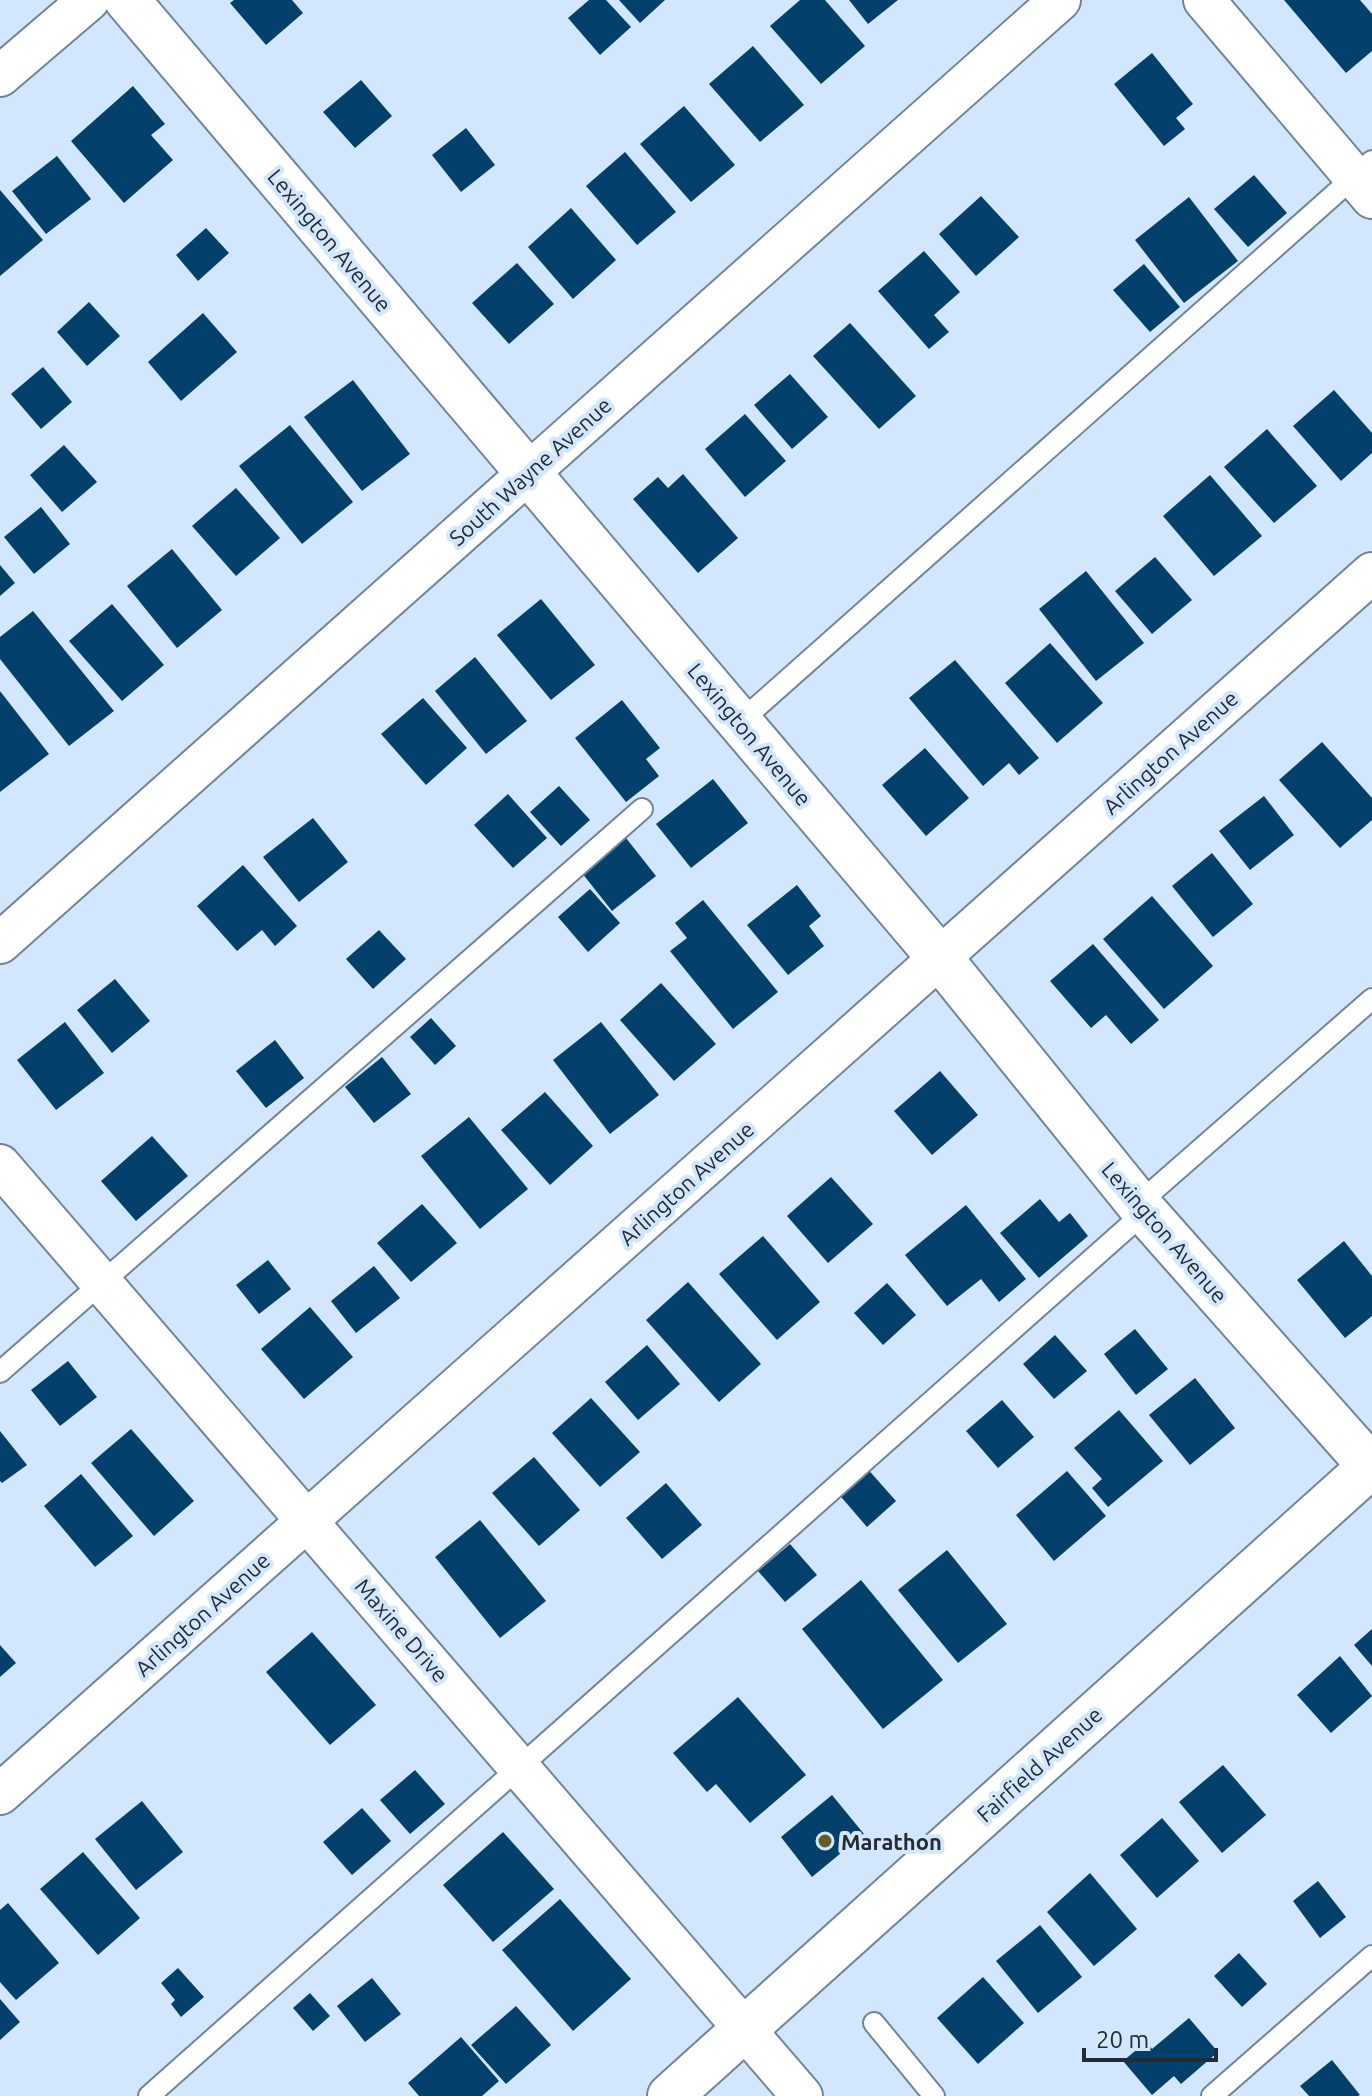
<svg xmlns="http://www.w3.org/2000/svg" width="1372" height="2096" viewBox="0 0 1372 2096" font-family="Ubuntu,sans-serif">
  <rect width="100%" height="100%" fill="#d2e7fd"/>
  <g fill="#03406c">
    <polygon points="234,0 292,0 303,13 266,45 230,3"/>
    <polygon points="589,0 606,0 631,27 600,55 568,18"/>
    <polygon points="619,0 665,0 640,23"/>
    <polygon points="800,0 825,0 865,46 821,84 770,26"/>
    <polygon points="849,0 898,0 868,24"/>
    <polygon points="1284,0 1360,0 1372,14 1372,51 1346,73"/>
    <polygon points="753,46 804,105 760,142 709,84"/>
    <polygon points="1152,53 1193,104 1176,118 1185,129 1164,146 1114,84"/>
    <polygon points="361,80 392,116 355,148 323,112"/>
    <polygon points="133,86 165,124 151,135 173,160 124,203 71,141"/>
    <polygon points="684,106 735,165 691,202 640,144"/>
    <polygon points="466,128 495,165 461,192 432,155"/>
    <polygon points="625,152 676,212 637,245 586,186"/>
    <polygon points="57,156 91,199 46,234 12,191"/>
    <polygon points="1254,175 1287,213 1248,247 1214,209"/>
    <polygon points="0,190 43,240 0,276"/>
    <polygon points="981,196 1019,237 976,276 939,234"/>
    <polygon points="1189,197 1238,261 1184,303 1135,240"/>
    <polygon points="571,208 616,260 573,299 528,247"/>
    <polygon points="206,228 229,253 198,281 176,255"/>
    <polygon points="924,251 960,292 934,315 949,332 929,349 878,291"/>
    <polygon points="517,263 554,304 509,344 472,303"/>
    <polygon points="1144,264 1180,307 1150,332 1113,290"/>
    <polygon points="89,302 120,336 87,366 57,332"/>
    <polygon points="203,313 237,352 181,401 148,362"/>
    <polygon points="850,323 916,396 879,429 813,356"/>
    <polygon points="43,367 72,402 41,429 11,394"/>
    <polygon points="790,374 828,417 792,449 754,405"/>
    <polygon points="353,380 410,454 362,491 304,417"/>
    <polygon points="1334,390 1372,433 1372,453 1341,481 1293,426"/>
    <polygon points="745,414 786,461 745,497 705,449"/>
    <polygon points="290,425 353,502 302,544 239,466"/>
    <polygon points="1267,429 1317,486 1274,523 1224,467"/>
    <polygon points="64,445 97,482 62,512 30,475"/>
    <polygon points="683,474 738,538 698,573 633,499 658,477 668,488"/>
    <polygon points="1210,475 1262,536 1214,576 1163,516"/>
    <polygon points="236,488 280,538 236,576 192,526"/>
    <polygon points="41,507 70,544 34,574 4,537"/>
    <polygon points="172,549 222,610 177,648 127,586"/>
    <polygon points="1155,557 1192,600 1152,634 1115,591"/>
    <polygon points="0,565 15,583 0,596"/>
    <polygon points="1086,571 1144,643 1096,681 1039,609"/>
    <polygon points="541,599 595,665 551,700 497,635"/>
    <polygon points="112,604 164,665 122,701 69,641"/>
    <polygon points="33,611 114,711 69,746 0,659 0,637"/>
    <polygon points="1050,643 1103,703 1057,743 1005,683"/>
    <polygon points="475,657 527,721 486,754 435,691"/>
    <polygon points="955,660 1039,758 1019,775 1009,763 983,786 909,698"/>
    <polygon points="0,691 49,754 0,792"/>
    <polygon points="423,698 467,748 426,785 381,734"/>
    <polygon points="622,700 660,748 646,759 659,776 626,802 575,738"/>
    <polygon points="1322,742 1372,798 1372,820 1340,848 1279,780"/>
    <polygon points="925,748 969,798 926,836 882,785"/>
    <polygon points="713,779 748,823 691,868 656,824"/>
    <polygon points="559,786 590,820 561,846 530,812"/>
    <polygon points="508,794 547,838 513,868 474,825"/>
    <polygon points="1264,796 1294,835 1250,870 1219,831"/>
    <polygon points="313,818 348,862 299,902 263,857"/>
    <polygon points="626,838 656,876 612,911 582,873"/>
    <polygon points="1212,853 1253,904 1213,937 1172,886"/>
    <polygon points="243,865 297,926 275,946 262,930 237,951 197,906"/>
    <polygon points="797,885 821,916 809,926 824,946 788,975 747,925"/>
    <polygon points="590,889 620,923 588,952 558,917"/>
    <polygon points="1152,896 1213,966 1164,1009 1103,939"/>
    <polygon points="703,900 778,992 733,1029 670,951 687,938 675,923"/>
    <polygon points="379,930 406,959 373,989 346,959"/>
    <polygon points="1093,944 1159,1020 1131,1044 1106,1015 1091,1028 1050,981"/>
    <polygon points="115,979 150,1021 112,1053 77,1010"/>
    <polygon points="661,983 716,1044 674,1081 620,1020"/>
    <polygon points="431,1018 456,1046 435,1065 410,1037"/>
    <polygon points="65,1022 104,1073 56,1110 17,1060"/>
    <polygon points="601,1022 659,1095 610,1134 553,1060"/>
    <polygon points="275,1040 304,1078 266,1108 236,1071"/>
    <polygon points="382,1057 411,1094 374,1123 345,1087"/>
    <polygon points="940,1071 978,1115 932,1155 894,1111"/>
    <polygon points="545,1092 593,1146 550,1185 501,1130"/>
    <polygon points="469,1117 528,1189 480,1229 421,1156"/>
    <polygon points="152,1136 188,1176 136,1221 101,1181"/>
    <polygon points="831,1177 873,1224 828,1263 787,1216"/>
    <polygon points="1040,1199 1059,1222 1070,1213 1088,1236 1039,1278 1000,1233"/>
    <polygon points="422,1204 457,1243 411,1282 377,1243"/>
    <polygon points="966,1205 1026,1279 999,1302 981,1279 947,1306 905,1255"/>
    <polygon points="763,1236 820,1302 777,1340 719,1274"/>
    <polygon points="1344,1241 1372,1276 1372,1316 1345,1338 1297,1280"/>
    <polygon points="268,1260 291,1289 259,1314 236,1285"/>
    <polygon points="374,1266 400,1298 356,1333 331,1301"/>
    <polygon points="688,1282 761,1364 719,1402 646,1320"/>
    <polygon points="887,1283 916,1315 883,1345 854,1313"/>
    <polygon points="310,1307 353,1357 304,1399 261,1349"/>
    <polygon points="1135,1329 1168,1369 1136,1395 1104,1354"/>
    <polygon points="1055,1335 1087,1371 1054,1399 1023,1364"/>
    <polygon points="647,1345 680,1384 638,1420 605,1382"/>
    <polygon points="68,1361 97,1397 60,1426 31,1390"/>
    <polygon points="1195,1378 1235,1428 1190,1465 1149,1415"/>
    <polygon points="591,1398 640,1452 600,1487 552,1433"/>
    <polygon points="1002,1400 1034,1437 998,1468 966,1431"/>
    <polygon points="1119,1410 1163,1461 1108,1507 1092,1488 1102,1479 1074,1448"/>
    <polygon points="131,1429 194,1501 154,1536 91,1463"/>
    <polygon points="0,1431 27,1465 2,1483 0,1481"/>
    <polygon points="534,1457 580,1510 539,1546 492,1493"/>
    <polygon points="865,1466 896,1501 867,1527 836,1491"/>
    <polygon points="1067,1471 1106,1516 1054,1561 1016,1515"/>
    <polygon points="81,1474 133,1536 95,1567 44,1506"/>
    <polygon points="666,1483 702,1525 662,1559 626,1518"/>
    <polygon points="480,1520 546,1601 500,1638 435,1557"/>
    <polygon points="790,1544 817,1575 785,1602 758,1571"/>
    <polygon points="947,1550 1007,1624 958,1663 898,1590"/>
    <polygon points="861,1580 943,1680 883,1729 802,1629"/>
    <polygon points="1372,1629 1372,1666 1354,1645"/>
    <polygon points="312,1632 376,1705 330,1745 266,1672"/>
    <polygon points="0,1645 16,1663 0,1677"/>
    <polygon points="1340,1656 1372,1696 1331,1733 1297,1695"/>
    <polygon points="738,1697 806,1775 750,1823 716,1784 707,1792 673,1753"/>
    <polygon points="1223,1765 1266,1815 1222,1853 1179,1802"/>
    <polygon points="415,1770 445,1804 410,1834 380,1800"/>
    <polygon points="832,1795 864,1834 812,1877 781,1837"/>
    <polygon points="142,1801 183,1852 136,1890 95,1839"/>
    <polygon points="362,1808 391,1841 352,1875 323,1842"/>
    <polygon points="1162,1818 1199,1861 1157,1898 1120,1855"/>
    <polygon points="503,1832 554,1889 493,1942 443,1885"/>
    <polygon points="83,1852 140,1918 98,1955 40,1889"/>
    <polygon points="1090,1873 1137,1929 1094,1966 1047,1912"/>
    <polygon points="1318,1881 1346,1917 1320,1938 1293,1901"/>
    <polygon points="560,1899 631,1979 573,2031 502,1950"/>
    <polygon points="8,1903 59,1963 16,2000 0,1982 0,1910"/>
    <polygon points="1040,1925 1082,1977 1038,2013 996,1961"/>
    <polygon points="1239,1953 1267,1984 1242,2007 1214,1976"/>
    <polygon points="178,1968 204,1997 181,2017 171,2004 175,2000 161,1983"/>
    <polygon points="983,1977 1024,2023 978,2064 937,2018"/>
    <polygon points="372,1978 401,2014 365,2042 337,2006"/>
    <polygon points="310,1993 330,2016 313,2031 293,2008"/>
    <polygon points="0,1999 20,2022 0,2040"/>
    <polygon points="516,2006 551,2045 506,2084 471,2045"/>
    <polygon points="1189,2018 1218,2052 1181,2084 1174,2076 1152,2095 1123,2061 1146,2042 1152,2049"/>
    <polygon points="461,2037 499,2081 482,2096 419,2096 408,2083"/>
    <polygon points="1332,2060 1360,2095 1358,2096 1309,2096 1300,2086"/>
  </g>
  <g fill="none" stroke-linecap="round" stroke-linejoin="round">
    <g stroke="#718599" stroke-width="24">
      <g id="lane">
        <polyline points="740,722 1372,161"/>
        <polyline points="1138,1204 1372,999"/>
        <polyline points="0,1372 642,809"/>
        <polyline points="874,2023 934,2096"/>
        <polyline points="149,2096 1145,1212"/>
        <polyline points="1212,2096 1372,1956"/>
      </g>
    </g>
    <g stroke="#718599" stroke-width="44">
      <g id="street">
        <polyline points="1204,0 1372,198"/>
        <polyline points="0,76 89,0"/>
        <polyline points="0,943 1060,0"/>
        <polyline points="0,1165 802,2096"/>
        <polyline points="0,1794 1372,573"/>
      </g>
    </g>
    <g stroke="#718599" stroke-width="48">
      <g id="secondary">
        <polyline points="127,0 939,957 1145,1212 1372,1468"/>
        <polyline points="670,2096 1372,1465"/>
      </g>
    </g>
    <use href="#lane" stroke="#fff" stroke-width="20"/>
    <use href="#street" stroke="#fff" stroke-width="40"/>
    <use href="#secondary" stroke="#fff" stroke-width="44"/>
  </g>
  <circle fill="#625c29" stroke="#d2e7fd" stroke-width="3" cx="825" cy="1841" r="8"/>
  <g text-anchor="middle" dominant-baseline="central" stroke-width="8" stroke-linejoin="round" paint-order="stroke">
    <g font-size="22" fill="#232b33" stroke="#d2e7fd">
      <text transform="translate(330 240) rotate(50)">Lexington Avenue</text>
      <text transform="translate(530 471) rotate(-42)">South Wayne Avenue</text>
      <text transform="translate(750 734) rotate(50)">Lexington Avenue</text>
      <text transform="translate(1170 752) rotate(-42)">Arlington Avenue</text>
      <text transform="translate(686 1183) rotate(-42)">Arlington Avenue</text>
      <text transform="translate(1165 1232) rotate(49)">Lexington Avenue</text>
      <text transform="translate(202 1614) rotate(-42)">Arlington Avenue</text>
      <text transform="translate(402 1630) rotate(49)">Maxine Drive</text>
      <text transform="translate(1039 1764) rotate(-42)">Fairfield Avenue</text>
    </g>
    <g font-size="22" font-weight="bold" fill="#232b33" stroke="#d2e7fd" text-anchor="start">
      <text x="841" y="1841">Marathon</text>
    </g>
  </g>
  <path d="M1084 2048v12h132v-12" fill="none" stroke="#232b33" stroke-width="4"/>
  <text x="1096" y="2048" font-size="24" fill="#232b33" stroke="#d2e7fd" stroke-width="6" paint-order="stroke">20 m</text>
</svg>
